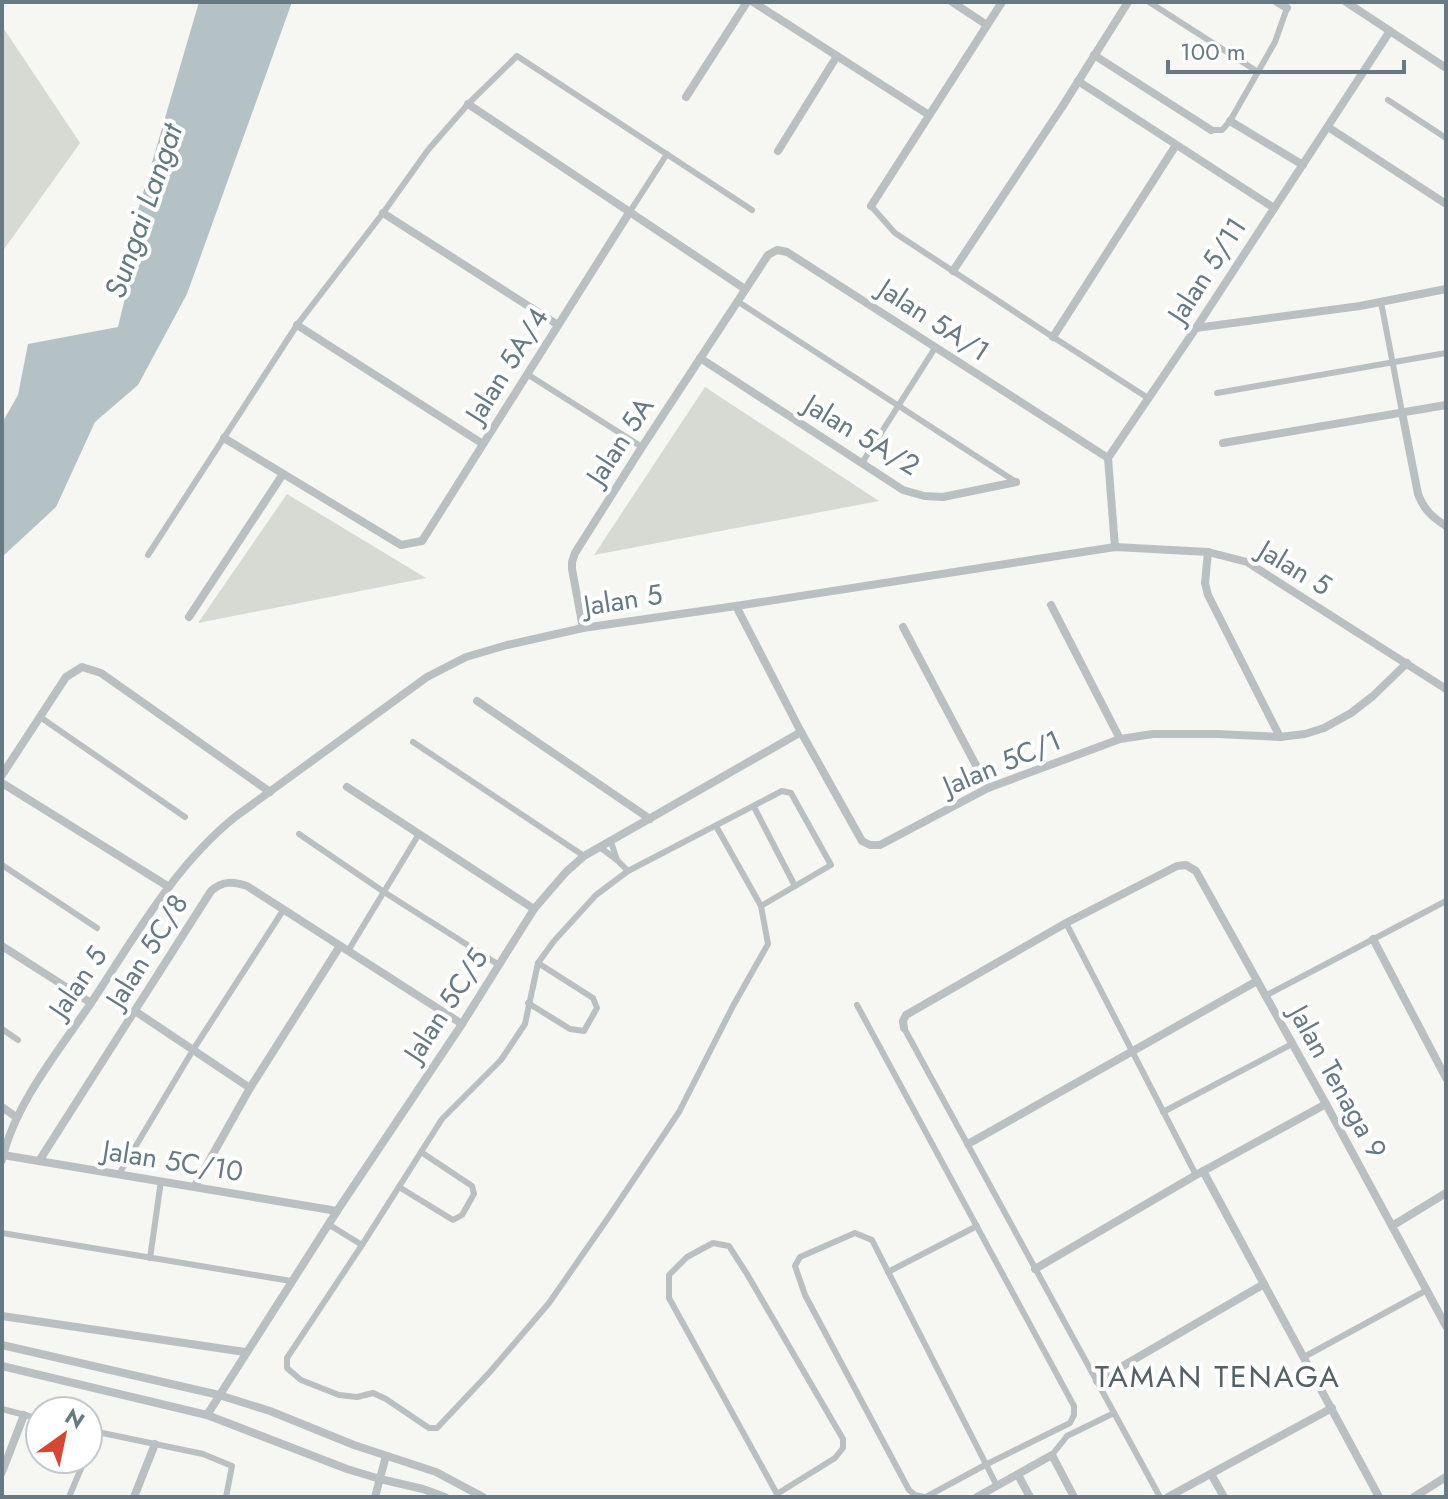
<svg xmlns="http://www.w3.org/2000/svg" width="1448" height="1499" viewBox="0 0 1448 1499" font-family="Jost,sans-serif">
  <rect width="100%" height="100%" fill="#f6f6f3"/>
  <g fill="#d6dad2">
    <polygon points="2,26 80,143 2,252"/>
    <polygon points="705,387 879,501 594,555"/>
    <polygon points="287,494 426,578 198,623"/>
  </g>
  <polygon fill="#b5c2c5" points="199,2 292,2 187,294 138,385 95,422 56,507 2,557 2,423 18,395 28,344 118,327 128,285 124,258"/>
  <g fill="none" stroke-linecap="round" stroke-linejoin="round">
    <g stroke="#bac0c2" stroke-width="6">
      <polyline points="1149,2 1258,72"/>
      <polyline points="1388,100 1446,138"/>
      <polyline points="1211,130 1222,130 1230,121 1275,42 1287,8"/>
      <polyline points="871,206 895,233 1053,337 1148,398"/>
      <polyline points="629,213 667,154"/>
      <polyline points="737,301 1016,482"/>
      <polyline points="1381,302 1402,412"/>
      <polyline points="527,374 642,447"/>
      <polyline points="1217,393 1446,353"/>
      <polyline points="862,463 935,348"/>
      <polyline points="148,555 297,325 383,213 428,150 468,104 517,56 752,210"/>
      <polyline points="40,717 185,817"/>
      <polyline points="413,742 584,856"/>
      <polyline points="754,807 795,886"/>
      <polyline points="716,826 761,906 768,944 733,1006 679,1112 608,1218 549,1303 489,1373 437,1428 429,1428 386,1399 373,1393 357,1397 339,1395 301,1380 287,1368 287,1358 362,1245 442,1119 501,1060 525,1024 538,963 554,941 596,895 628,871 782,791 791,793 831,865 761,906"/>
      <polyline points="299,834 384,892 499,965"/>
      <polyline points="611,842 617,860"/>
      <polyline points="601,848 617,860 628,871"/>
      <polyline points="2,865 97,928"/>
      <polyline points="1066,923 1196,1175"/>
      <polyline points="348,951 419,834"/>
      <polyline points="1265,996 1446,901"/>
      <polyline points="528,1003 570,1029 584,1031 597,1008 593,998 538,963"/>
      <polyline points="857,1005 1074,1406 1074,1415 1070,1423 985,1465 926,1497"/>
      <polyline points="904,1028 1160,1497"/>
      <polyline points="2,1029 18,1040"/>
      <polyline points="1163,1112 1292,1044"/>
      <polyline points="119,1174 193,1050 284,909"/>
      <polyline points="399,1187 453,1220 462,1215 474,1194 472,1186 421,1152"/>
      <polyline points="328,1224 362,1245"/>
      <polyline points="2,1233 291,1281"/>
      <polyline points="150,1258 161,1181"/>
      <polyline points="888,1272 977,1226"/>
      <polyline points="1304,1357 1427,1290"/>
      <polyline points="2,1409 40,1419"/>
      <polyline points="88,1430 203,1454 232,1466 226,1497"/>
      <polyline points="88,1451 96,1432"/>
      <polyline points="1052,1455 1067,1436 1114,1413"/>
      <polyline points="777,1494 835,1458 843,1448 843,1439 747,1274 729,1246 713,1243 687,1257 669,1275 669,1298 777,1494 779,1497"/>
      <polyline points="69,1497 85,1459"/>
      <polyline points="924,1497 915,1495 909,1490 805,1295 795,1266 800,1257 855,1233 872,1240 997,1486"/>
    </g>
    <g stroke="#bac0c2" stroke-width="8">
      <polyline points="753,2 929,115"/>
      <polyline points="952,2 987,25"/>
      <polyline points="1277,2 1287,8"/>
      <polyline points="1346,2 1446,68"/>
      <polyline points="1094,55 1211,130"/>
      <polyline points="1078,81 1274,208"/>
      <polyline points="686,97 747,2"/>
      <polyline points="468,104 745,289"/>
      <polyline points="1230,121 1303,165"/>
      <polyline points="1328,127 1446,204"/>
      <polyline points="778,151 837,56"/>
      <polyline points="871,206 1002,2"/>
      <polyline points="383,213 558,325"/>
      <polyline points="953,271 1062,107 1128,2"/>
      <polyline points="297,325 483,444"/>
      <polyline points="1196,328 1360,306 1446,289"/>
      <polyline points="1053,337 1176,145"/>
      <polyline points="700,358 903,490 924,496 943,497 1016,482"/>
      <path d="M1402,412l16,82c6,16 14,23 28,32"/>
      <polyline points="224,438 401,545 422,541 629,213"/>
      <polyline points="1223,443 1446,405"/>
      <polyline points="1115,547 1108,458 1196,328 1390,31"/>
      <polyline points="1208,552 1205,583 1208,595 1280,737"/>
      <polyline points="1051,605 1120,739"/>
      <polyline points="736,606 801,732 862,841 870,845 880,845 988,788 1120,739 1153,734 1217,734 1280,737 1305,734 1324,728 1351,713 1373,696 1407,663"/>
      <polyline points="189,617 283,474"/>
      <polyline points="903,627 988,788"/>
      <polyline points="583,628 572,569 572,562 575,553 642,447 768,255 777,250 787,252 1108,458"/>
      <polyline points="477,701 650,819"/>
      <polyline points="2,775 66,677 82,667 101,673 270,792"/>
      <polyline points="2,783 169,887"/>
      <polyline points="347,787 534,909"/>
      <polyline points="1373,939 1446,1078"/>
      <polyline points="2,946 91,1003"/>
      <polyline points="135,1011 250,1088"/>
      <polyline points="904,1028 903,1021 906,1015 1066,923 1177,866 1186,865 1196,871 1326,1104 1446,1326"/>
      <polyline points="2,1107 16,1117"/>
      <polyline points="968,1144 1257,981"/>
      <polyline points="3,1155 337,1211"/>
      <path d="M2,1160c13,-56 55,-107 87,-154 44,-66 84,-139 146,-189l192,-140 39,-20 41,-12 76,-17 153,-22 379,-59 93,5 39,10 199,127"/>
      <path d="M39,1161l172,-270c11,-10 22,-10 36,-5l215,138"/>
      <polyline points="1203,1171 1379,1497"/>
      <polyline points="195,1186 250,1088 340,946"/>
      <polyline points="1392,1226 1446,1193"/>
      <polyline points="1035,1269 1196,1175 1326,1104"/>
      <polyline points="2,1316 245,1352"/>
      <polyline points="2,1345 219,1395 270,1411 354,1445 436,1472 483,1497"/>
      <polyline points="2,1366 207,1415 347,1469 380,1479 423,1489 445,1497"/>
      <polyline points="1097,1381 1264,1284"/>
      <polyline points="207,1415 337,1211 462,1024 534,909 566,872 584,856 801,732"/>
      <polyline points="2,1472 24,1415"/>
      <polyline points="1211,1474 1224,1497"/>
      <polyline points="1018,1475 1030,1497"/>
      <polyline points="134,1497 155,1444"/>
      <polyline points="375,1497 386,1456"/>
      <polyline points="977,1497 1052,1455 1074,1497"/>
      <polyline points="1168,1497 1332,1408"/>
      <polyline points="1414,1497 1446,1477"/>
    </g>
  </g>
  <g text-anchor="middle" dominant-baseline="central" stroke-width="8" stroke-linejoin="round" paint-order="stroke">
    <g font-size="28" fill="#677982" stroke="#fff">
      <text transform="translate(1207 270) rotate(-57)">Jalan 5/11</text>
      <text transform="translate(934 320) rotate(33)">Jalan 5A/1</text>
      <text transform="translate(507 365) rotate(-58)">Jalan 5A/4</text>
      <text transform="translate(862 435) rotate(31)">Jalan 5A/2</text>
      <text transform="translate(620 441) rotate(-57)">Jalan 5A</text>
      <text transform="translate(1295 568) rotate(31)">Jalan 5</text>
      <text transform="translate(623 600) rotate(-9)">Jalan 5</text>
      <text transform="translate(1002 763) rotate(-23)">Jalan 5C/1</text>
      <text transform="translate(147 951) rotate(-58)">Jalan 5C/8</text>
      <text transform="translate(78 982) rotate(-56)">Jalan 5</text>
      <text transform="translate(446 1005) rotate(-57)">Jalan 5C/5</text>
      <text transform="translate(1338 1082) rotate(61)">Jalan Tenaga 9</text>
      <text transform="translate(173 1161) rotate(9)">Jalan 5C/10</text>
    </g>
    <g font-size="30" font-style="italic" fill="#637a7f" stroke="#fff">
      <text transform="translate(143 211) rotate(-71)">Sungai Langat</text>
    </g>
    <g font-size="30" letter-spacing="2" fill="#546167" stroke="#fff">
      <text x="1218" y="1376">TAMAN TENAGA</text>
    </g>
  </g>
  <rect width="1448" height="1499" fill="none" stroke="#677982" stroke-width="8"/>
  <g transform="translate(64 1435) rotate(33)"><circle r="38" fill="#ffffff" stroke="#c2c9cd" stroke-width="2"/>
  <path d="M0-6L14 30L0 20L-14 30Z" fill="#d74632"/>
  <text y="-12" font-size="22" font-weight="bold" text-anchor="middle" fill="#677982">N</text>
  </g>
  <path d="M1168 60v12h236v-12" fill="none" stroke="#677982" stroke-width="4"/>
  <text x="1180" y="60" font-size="24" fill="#677982" stroke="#ffffff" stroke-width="6" paint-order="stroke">100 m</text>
</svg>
